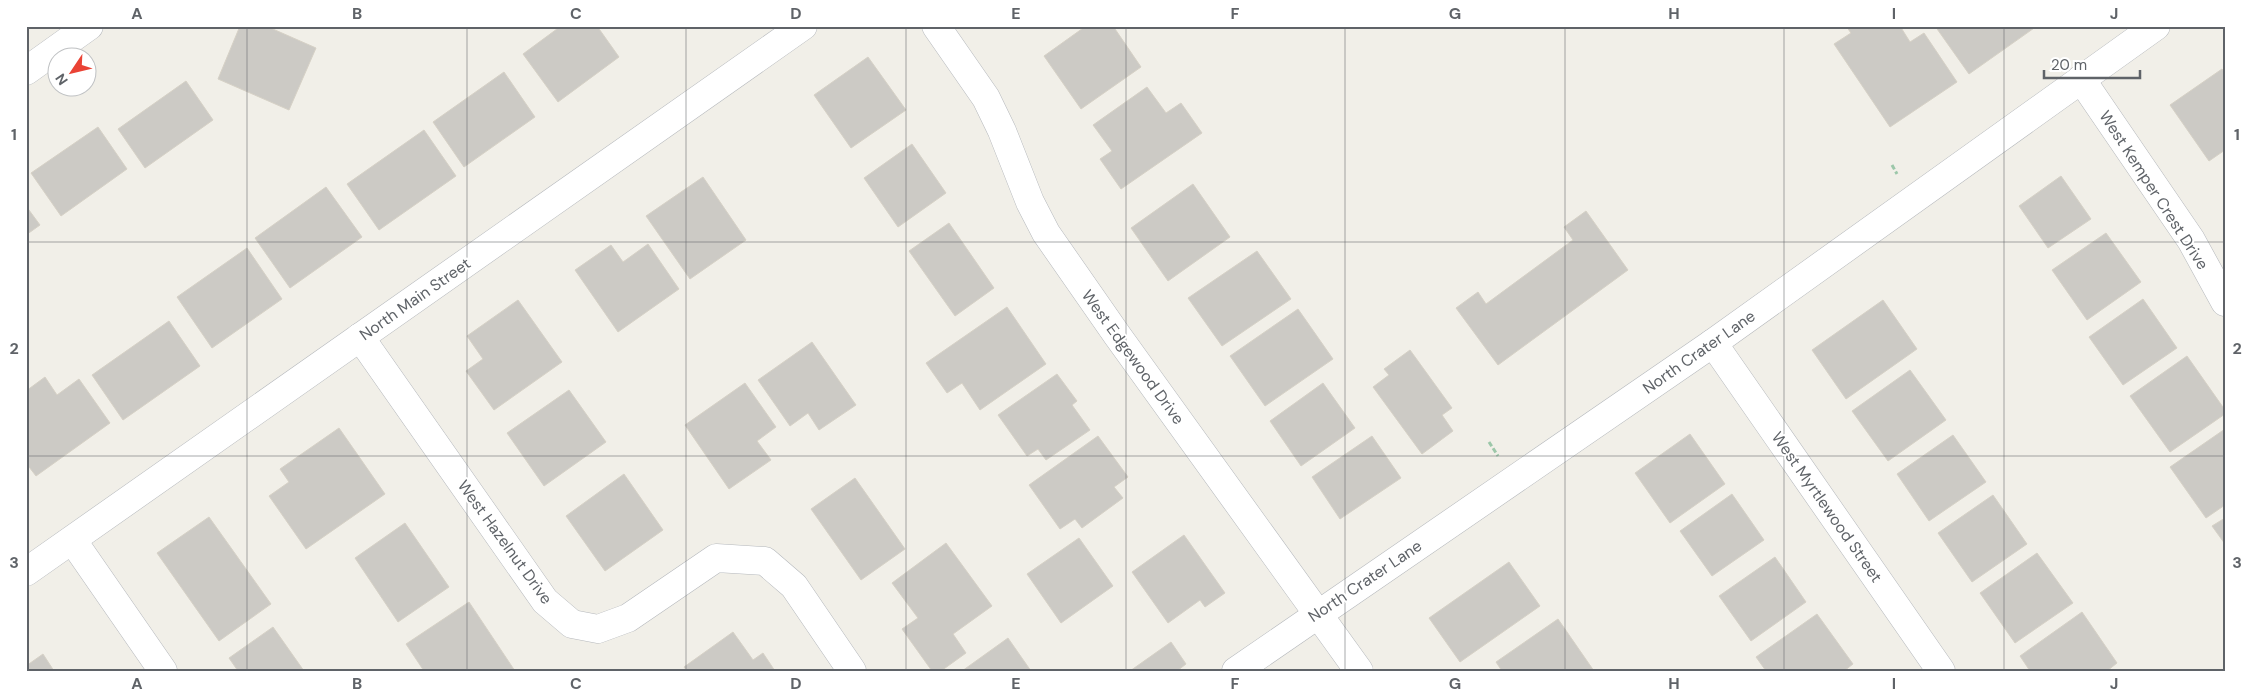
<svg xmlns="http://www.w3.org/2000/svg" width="2251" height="697" viewBox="0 0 2251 697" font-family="'DM Sans',sans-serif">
  <rect width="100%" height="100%" fill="#f1efe8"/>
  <g fill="#cccac5" stroke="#d6d1c6">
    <polygon points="240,26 266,26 316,48 289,110 218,79"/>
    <polygon points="561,26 597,26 619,57 558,102 523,54"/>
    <polygon points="1086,26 1113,26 1141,67 1081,109 1044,56"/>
    <polygon points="1846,26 1900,26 1910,42 1924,33 1957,82 1890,127 1834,44 1851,33"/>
    <polygon points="1935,26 2037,26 1969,74"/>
    <polygon points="868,57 906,110 851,148 814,95"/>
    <polygon points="2222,69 2225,73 2225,150 2209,161 2170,105"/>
    <polygon points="504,72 535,117 464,167 433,122"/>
    <polygon points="186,81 213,120 145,168 118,129"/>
    <polygon points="1147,87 1166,113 1181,103 1202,133 1121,189 1100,159 1112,151 1093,125"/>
    <polygon points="98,127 127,169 61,216 31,173"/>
    <polygon points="424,130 456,176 379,230 347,184"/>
    <polygon points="912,144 946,193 898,227 864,178"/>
    <polygon points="2061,176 2091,219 2048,248 2019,206"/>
    <polygon points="703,177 746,240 690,279 646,216"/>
    <polygon points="1193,184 1230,237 1168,281 1131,228"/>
    <polygon points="326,187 362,237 290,288 255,238"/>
    <polygon points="26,206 40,225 26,235"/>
    <polygon points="1586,211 1628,270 1498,365 1456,308 1478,292 1486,304 1573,240 1564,227"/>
    <polygon points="949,223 994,288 955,316 909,251"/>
    <polygon points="2106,233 2141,282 2087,320 2052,270"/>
    <polygon points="648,244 679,289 618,332 575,270 611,245 623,262"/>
    <polygon points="247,248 282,299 212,348 177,297"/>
    <polygon points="1257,251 1291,299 1222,346 1188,298"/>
    <polygon points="2143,299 2177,348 2123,385 2089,337"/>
    <polygon points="518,300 562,362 494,410 466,371 483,359 467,336"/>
    <polygon points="1883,300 1917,349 1846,399 1812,350"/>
    <polygon points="1007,307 1046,364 980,410 962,383 947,393 926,363"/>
    <polygon points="1298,309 1333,359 1265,406 1230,356"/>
    <polygon points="169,321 200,366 123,420 92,375"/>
    <polygon points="812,342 856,405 819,430 808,413 790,426 758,380"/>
    <polygon points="1410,350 1452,408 1442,415 1453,431 1422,454 1373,387 1389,375 1384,369"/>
    <polygon points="2187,356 2225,410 2225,414 2170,452 2130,396"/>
    <polygon points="1910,370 1946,420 1888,461 1852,411"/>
    <polygon points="1057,374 1077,401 1072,405 1090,430 1046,460 1038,449 1027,456 998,415"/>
    <polygon points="45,377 57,395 79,379 110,423 36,476 26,463 26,391"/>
    <polygon points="745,383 776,427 757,441 771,460 729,489 685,425"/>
    <polygon points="1323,383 1355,428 1301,466 1270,421"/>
    <polygon points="569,390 606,442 544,486 507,433"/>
    <polygon points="339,428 385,494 306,549 269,496 289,482 280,469"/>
    <polygon points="2225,429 2225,505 2206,518 2170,467"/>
    <polygon points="1690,434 1725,484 1670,523 1635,473"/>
    <polygon points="1953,435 1986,482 1929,521 1897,474"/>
    <polygon points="1098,436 1128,477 1114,487 1123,498 1082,528 1075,519 1060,529 1029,485"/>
    <polygon points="1372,436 1401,478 1340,519 1312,477"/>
    <polygon points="624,474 663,530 605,571 566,516"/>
    <polygon points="855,478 905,549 861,580 811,509"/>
    <polygon points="1732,494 1764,540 1712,576 1680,531"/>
    <polygon points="1993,495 2027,544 1972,582 1938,533"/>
    <polygon points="209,517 271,604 219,641 157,553"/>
    <polygon points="2225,518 2225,544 2212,526"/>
    <polygon points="405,523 449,587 398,622 355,558"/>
    <polygon points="1184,535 1225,593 1205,607 1200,600 1168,623 1132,572"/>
    <polygon points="1079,538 1113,586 1061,623 1027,574"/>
    <polygon points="946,543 992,606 953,634 966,653 941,671 932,671 902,629 918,618 892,583"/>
    <polygon points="2037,553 2073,603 2015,643 1980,593"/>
    <polygon points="1775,557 1806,602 1751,641 1719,596"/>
    <polygon points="1509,562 1540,606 1460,662 1429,618"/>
    <polygon points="469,602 515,671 424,671 406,644"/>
    <polygon points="2082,612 2117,663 2107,671 2030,671 2020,656"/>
    <polygon points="1817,614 1853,664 1844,671 1766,671 1756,657"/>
    <polygon points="1558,619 1594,671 1502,671 1496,662"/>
    <polygon points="273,627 304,671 238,671 229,658"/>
    <polygon points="733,632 753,660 763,653 775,671 687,671 684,667"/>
    <polygon points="1008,638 1031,671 962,671"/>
    <polygon points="1171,642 1186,664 1177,671 1130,671"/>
    <polygon points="43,654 54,671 26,671 26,666"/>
  </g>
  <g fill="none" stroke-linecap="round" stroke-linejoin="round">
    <g stroke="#b5b8bc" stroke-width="29">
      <g id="minor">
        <polyline points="936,26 986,98 1002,131 1030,202 1046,233 1117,335 1359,671"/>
        <polyline points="26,71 89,26"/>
        <polyline points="2081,79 2191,240 2225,302"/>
        <polyline points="360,337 545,601 572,624 598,629 628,618 716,558 765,561 794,586 852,671"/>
        <polyline points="1713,343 1941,671"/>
        <polyline points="73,541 163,671"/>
        <polyline points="26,572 803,26"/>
        <polyline points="1236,671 1713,343 2156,26"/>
      </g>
    </g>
    <g stroke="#9cc7a9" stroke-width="3" stroke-dasharray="5 2.5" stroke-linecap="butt">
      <polyline points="1892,165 1897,174"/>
      <polyline points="1489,442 1498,456"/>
    </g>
    <use href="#minor" stroke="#fff" stroke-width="28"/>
  </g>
  <path fill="none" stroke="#5f6368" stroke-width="1" stroke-opacity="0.55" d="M247,26v645M467,26v645M686,26v645M906,26v645M1126,26v645M1345,26v645M1565,26v645M1784,26v645M2004,26v645M26,242h2199M26,456h2199"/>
  <g text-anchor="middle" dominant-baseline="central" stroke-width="4" stroke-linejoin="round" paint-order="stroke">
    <g font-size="16" fill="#5f6368" stroke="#fff">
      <text transform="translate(2154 190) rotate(57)">West Kemper Crest Drive</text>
      <text transform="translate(415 299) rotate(-35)">North Main Street</text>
      <text transform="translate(1699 352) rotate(-35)">North Crater Lane</text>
      <text transform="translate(1133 357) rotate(54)">West Edgewood Drive</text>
      <text transform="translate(1827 507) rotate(55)">West Myrtlewood Street</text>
      <text transform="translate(505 542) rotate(54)">West Hazelnut Drive</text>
      <text transform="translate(1365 581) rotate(-34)">North Crater Lane</text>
    </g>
  </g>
  <rect width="2251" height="697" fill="none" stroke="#ffffff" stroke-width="55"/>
  <g transform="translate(72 72) rotate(235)"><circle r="24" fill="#ffffff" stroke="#bfc1c3"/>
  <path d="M0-4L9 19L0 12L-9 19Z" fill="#ea4335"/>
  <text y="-8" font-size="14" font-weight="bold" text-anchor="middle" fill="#5f6368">N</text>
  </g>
  <path d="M2044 70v8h96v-8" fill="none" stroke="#5f6368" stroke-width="2.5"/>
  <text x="2051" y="70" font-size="15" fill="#5f6368" stroke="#ffffff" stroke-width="4" paint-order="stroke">20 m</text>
  <rect x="28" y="28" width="2196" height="642" fill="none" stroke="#5f6368" stroke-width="2"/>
  <g font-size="16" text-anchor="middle" font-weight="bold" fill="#5f6368">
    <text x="137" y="19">A</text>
    <text x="357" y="19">B</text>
    <text x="576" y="19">C</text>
    <text x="796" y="19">D</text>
    <text x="1016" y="19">E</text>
    <text x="1235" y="19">F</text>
    <text x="1455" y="19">G</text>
    <text x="1674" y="19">H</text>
    <text x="1894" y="19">I</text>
    <text x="2114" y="19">J</text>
    <text x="14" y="140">1</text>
    <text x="2237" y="140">1</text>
    <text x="14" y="354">2</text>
    <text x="2237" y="354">2</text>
    <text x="14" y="568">3</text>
    <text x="2237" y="568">3</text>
    <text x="137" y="689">A</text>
    <text x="357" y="689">B</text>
    <text x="576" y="689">C</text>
    <text x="796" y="689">D</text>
    <text x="1016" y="689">E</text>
    <text x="1235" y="689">F</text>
    <text x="1455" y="689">G</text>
    <text x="1674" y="689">H</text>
    <text x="1894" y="689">I</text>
    <text x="2114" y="689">J</text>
  </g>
</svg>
